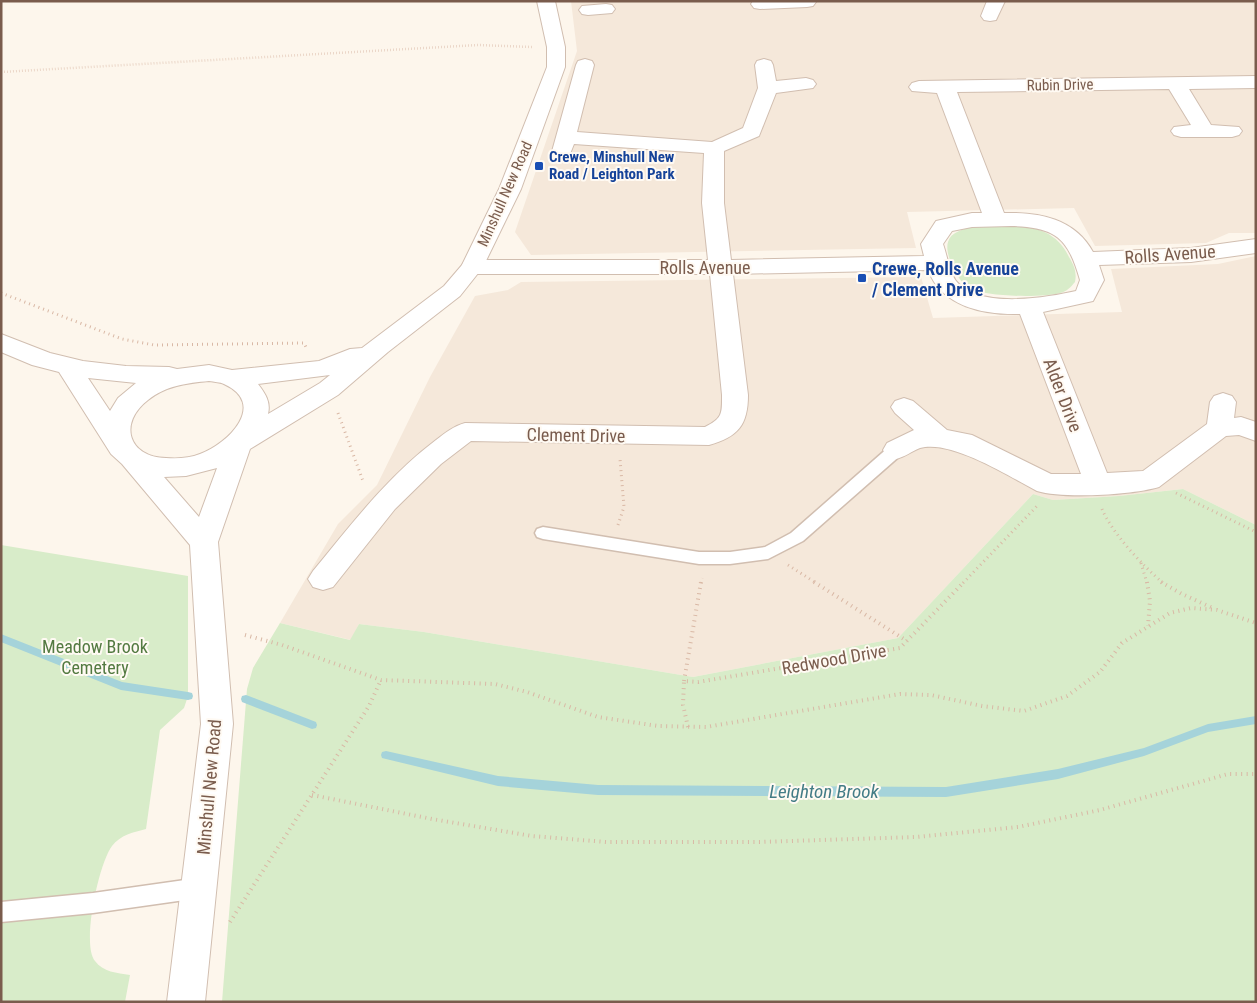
<svg xmlns="http://www.w3.org/2000/svg" width="1257" height="1003" viewBox="0 0 1257 1003" font-family="'Roboto Condensed',sans-serif">
  <rect width="100%" height="100%" fill="#fdf6ec"/>
  <g fill="#f5e8da">
    <polygon points="571,1 1256,1 1256,233 1229,233 1206,243 1095,246 1074,208 907,212 916,248 531,255 515,232 577,51"/>
    <polygon points="1256,256 1256,525 1183,489 1119,496 1053,500 1033,494 898,638 693,677 424,632 359,624 351,640 280,623 338,524 377,485 430,377 475,296 508,290 521,282 921,277 933,318 1122,312 1111,269 1218,264"/>
  </g>
  <g fill="#d8ecc9">
    <path d="M970,227c37,0 80,-10 99,30 5,8 8,15 6,25 -4,5 -9,10 -15,11 -18,5 -75,4 -91,-5 -11,-6 -25,-34 -21,-46 3,-10 14,-12 22,-15z"/>
    <polygon points="1183,489 1256,525 1256,1002 222,1002 247,689 253,668 280,623 350,640 359,624 424,632 693,677 898,638 1033,494 1053,500 1119,496"/>
    <path d="M1,545l187,31v120l-4,12 -24,22 -14,99c-12,3 -26,6 -34,17 -13,17 -31,98 -17,115 8,11 22,12 35,14l-5,27h-124z"/>
  </g>
  <g fill="none" stroke-linecap="round" stroke-linejoin="round">
    <g fill="#a5d3da" fill-rule="evenodd">
      <polygon points="1,634 122,682 188,692 192,693 193,696 192,699 188,700 121,690 1,642"/>
      <polygon points="246,695 316,722 317,725 316,728 312,729 242,702 241,699 242,696"/>
      <polygon points="1256,716 1256,724 1208,732 1144,756 1058,779 946,797 598,795 498,786 386,759 382,758 381,755 382,752 386,751 498,776 598,785 946,787 1058,769 1144,748 1208,724"/>
    </g>
    <g stroke="#d1beb0" stroke-width="3">
      <g id="service">
        <polygon points="896,444 902,446 904,450 902,454 803,541 768,559 730,564 699,564 543,539 537,537 535,533 537,529 543,527 699,552 730,552 765,547 791,533 890,446"/>
        <polygon points="199,878 206,881 209,888 206,895 199,898 93,913 1,922 1,902 93,893"/>
      </g>
    </g>
    <g stroke="#d1beb0" stroke-width="2">
      <g id="minor">
        <polygon points="753,1 815,1 816,2 813,6 807,7 760,9 754,8 751,4"/>
        <polygon points="987,1 1005,1 996,20 990,21 984,20 981,16"/>
        <polygon points="606,4 612,5 615,9 612,13 588,15 582,14 579,10 582,6"/>
        <path d="M585,59l7,2 2,4 -17,67 135,10 31,-14 15,-40 -3,-23 2,-4 7,-2 7,2 2,4 3,16 30,-3 7,2 3,4 -3,4 -37,5 -17,43 -35,15v52l7,57 193,-4 -3,-12 15,-23 36,-8h10l-45,-120 -25,-2 -3,-4 3,-4 7,-2 337,-5v12l-67,1 22,36 28,2 3,4 -3,4 -7,2h-51l-7,-2 -3,-4 3,-4 17,-2 -22,-36 -212,3 47,121c36,-1 71,6 89,39l98,-4 65,-9v14l-65,9 -92,3 5,15 -11,21 -50,11 64,161 36,-2 64,-47 3,-22 4,-6 9,-3 9,3 4,6 -2,16 7,-1 15,5v19l-17,-6 -13,1 -67,51c-27,8 -96,12 -122,4 -27,-14 -86,-52 -117,-43 -8,3 -15,9 -24,11l-9,-2 -4,-7 4,-7 27,-13 -19,-17 -4,-6 4,-6 9,-3 9,3 34,29 25,5 79,39h30l-61,-160c-36,1 -78,-7 -92,-44l-195,4 15,121c0,30 -10,42 -39,50l-238,-4 -30,23 -46,45 -62,78 -10,3 -10,-3 -5,-8 5,-8c38,-46 74,-94 123,-131 9,-7 18,-14 29,-17l240,4c18,-9 17,-14 17,-32l-12,-121h-238l-8,-2 -3,-5 3,-5 8,-2h236l-6,-57 2,-50 -130,-9 -6,15 -7,2 -7,-2 -3,-4 25,-90 2,-4zM1011,226c45,1 57,12 69,54l-4,11c-31,7 -97,18 -120,-10 -7,-10 -9,-26 -13,-37l9,-13 20,-4z"/>
      </g>
    </g>
    <g stroke="#d1beb0" stroke-width="2">
      <path id="tertiary" d="M537,1h18l10,46v20l-44,122 -38,78 -23,29 -72,56 -50,43 -88,54 -32,93 15,182 -28,278h-38l34,-278 -11,-179 -68,-81 -11,-10 -52,-82 -27,-7 -31,-13v-18l49,19 33,8 43,5 43,1 8,2 32,-4 23,5 87,-9 31,-12 12,-1 82,-62 18,-21 37,-76 48,-122v-20zM330,375l-10,8 -52,31c3,-12 -3,-21 -10,-30zM88,378l48,5 -18,15 -8,13zM209,381c5,1 11,1 15,3 44,20 4,60 -24,70 -10,4 -23,5 -34,4 -38,-1 -48,-35 -18,-58 17,-14 39,-17 61,-19zM217,468l-18,49 -35,-40 22,-1z"/>
    </g>
    <polyline stroke="#d9b8a5" stroke-width="2.5" stroke-dasharray="0.5 2.5" stroke-linecap="butt" points="1,72 478,45 532,47"/>
    <g stroke="#d9b8a5" stroke-width="3" stroke-dasharray="1 4" stroke-linecap="butt">
      <polyline points="1,293 122,339 154,345 304,343 306,347"/>
      <polyline points="338,413 363,481"/>
      <polyline points="1176,493 1256,532"/>
      <path d="M1102,509c10,24 41,57 61,74"/>
      <polyline points="618,525 624,507 620,459"/>
      <polyline points="1141,563 1147,583"/>
      <polyline points="788,565 816,583"/>
      <polyline points="701,583 702,578"/>
      <polyline points="963,583 1037,506"/>
    </g>
    <g stroke="#d9b8a5" stroke-width="4" stroke-dasharray="1 4.5" stroke-linecap="butt">
      <polyline points="814,582 907,641"/>
      <polyline points="1147,582 1150,601 1148,626"/>
      <polyline points="1161,582 1182,594 1215,609"/>
      <polyline points="245,635 282,645 381,680 495,684 527,692 598,717 658,726 706,727 900,694 931,695 982,706 1024,711 1067,696 1100,672 1122,643 1170,613 1191,608 1217,610 1256,623"/>
      <polyline points="684,681 701,582"/>
      <polyline points="688,727 683,705 684,681 698,682 900,648 964,582"/>
      <polyline points="312,795 432,819 532,836 606,842 759,842 916,837 1018,827 1100,810 1228,774 1256,774"/>
      <polyline points="230,922 369,706 381,680"/>
    </g>
    <use href="#service" fill="#fff" fill-rule="evenodd"/>
    <use href="#minor" fill="#fff" fill-rule="evenodd"/>
    <use href="#tertiary" fill="#fff" fill-rule="evenodd"/>
  </g>
  <g fill="#1a4fb4" stroke="#fffaf3" stroke-width="2">
    <rect x="534" y="161" width="10" height="10" rx="2.5"/>
    <rect x="857" y="273" width="10" height="10" rx="2.5"/>
  </g>
  <g text-anchor="middle" dominant-baseline="central" stroke-width="4" stroke-linejoin="round" paint-order="stroke">
    <g font-size="15" fill="#7a5c4d" stroke="#fffaf3">
      <text transform="translate(1060 85) rotate(-1)">Rubin Drive</text>
      <text transform="translate(505 194) rotate(-66)">Minshull New Road</text>
    </g>
    <g font-size="15" font-weight="bold" fill="#164399" stroke="#fffaf3" text-anchor="start">
      <text x="549" y="157">Crewe, Minshull New<tspan x="549" dy="17">Road / Leighton Park</tspan></text>
    </g>
    <g font-size="18" fill="#7a5c4d" stroke="#fffaf3">
      <text transform="translate(1170 254) rotate(-4)">Rolls Avenue</text>
      <text x="705" y="267">Rolls Avenue</text>
      <text transform="translate(1063 395) rotate(69)">Alder Drive</text>
      <text transform="translate(576 435) rotate(1)">Clement Drive</text>
      <text transform="translate(834 659) rotate(-10)">Redwood Drive</text>
      <text transform="translate(209 787) rotate(-85)">Minshull New Road</text>
    </g>
    <g font-size="18" font-weight="bold" fill="#164399" stroke="#fffaf3" text-anchor="start">
      <text x="872" y="268">Crewe, Rolls Avenue<tspan x="872" dy="21">/ Clement Drive</tspan></text>
    </g>
    <g font-size="18" fill="#537a41" stroke="#fffaf3">
      <text x="95" y="646">Meadow Brook<tspan x="95" dy="21">Cemetery</tspan></text>
    </g>
    <g font-size="19" font-style="italic" fill="#437c86" stroke="#fffaf3">
      <text x="824" y="791">Leighton Brook</text>
    </g>
  </g>
  <rect width="1257" height="1003" fill="none" stroke="#7a5c4d" stroke-width="5"/>
</svg>
